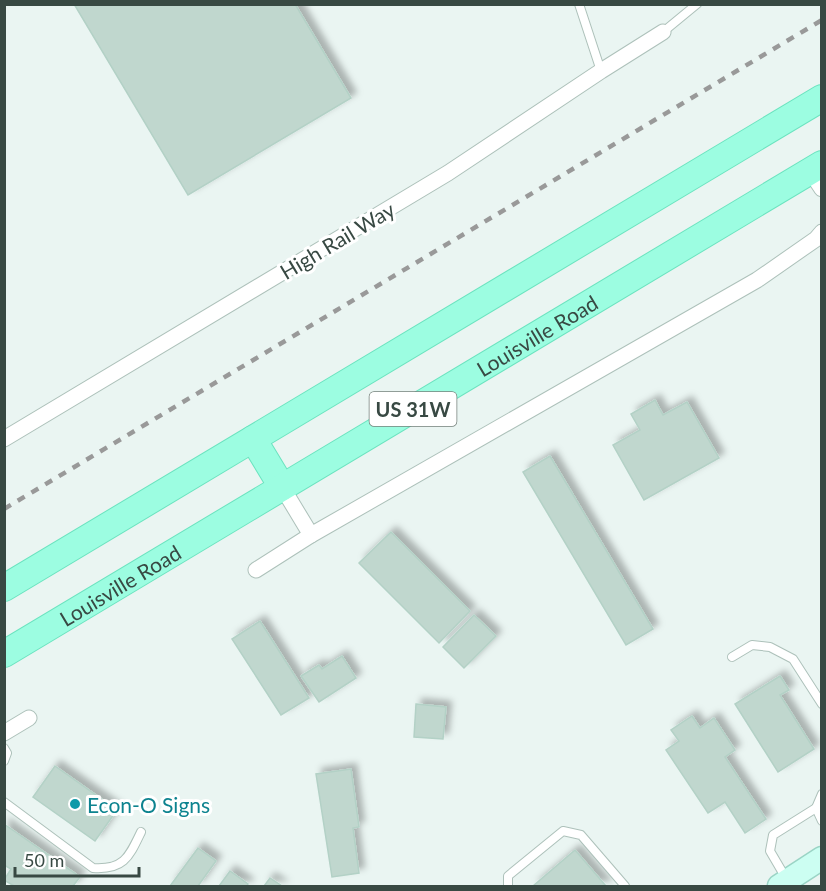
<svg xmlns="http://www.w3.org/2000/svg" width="826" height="891" viewBox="0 0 826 891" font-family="Lato,sans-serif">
  <defs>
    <filter id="shadow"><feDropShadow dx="5.5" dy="-5.5" stdDeviation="3" flood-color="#0004"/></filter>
  </defs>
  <rect width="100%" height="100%" fill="#eaf5f2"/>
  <g fill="#c0d7ce" stroke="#b3d1c6" stroke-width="1.5" filter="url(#shadow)">
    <polygon points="74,4 295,4 351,98 188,195"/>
    <polygon points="655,400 663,415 687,402 719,458 644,500 613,445 640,430 631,414"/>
    <polygon points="550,456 653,629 626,645 523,472"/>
    <polygon points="391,532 470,611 439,643 359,563"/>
    <polygon points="474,615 496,636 464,668 443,647"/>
    <polygon points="260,621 309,698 281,715 232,639"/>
    <polygon points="342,656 356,678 319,702 301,676 319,665 322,669"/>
    <polygon points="780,676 789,690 780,695 814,749 778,772 735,704"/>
    <polygon points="416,704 446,707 443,739 414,737"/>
    <polygon points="692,716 700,728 714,718 735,750 725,757 766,819 745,833 725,802 708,813 666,750 679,741 671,730"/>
    <polygon points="55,766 117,810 95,841 33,797"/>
    <polygon points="351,769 359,827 353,828 359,873 332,877 316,774"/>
    <polygon points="4,824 80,877 73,886 14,886 4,880 11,869 4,865"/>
    <polygon points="198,848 216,861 198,886 170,886"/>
    <polygon points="575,850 606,886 533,886"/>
    <polygon points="230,871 248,884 247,886 219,886"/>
    <polygon points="270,878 282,886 264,886"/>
  </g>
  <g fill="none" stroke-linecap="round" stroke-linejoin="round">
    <g stroke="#adc1ba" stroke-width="10">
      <g id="lane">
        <polyline points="579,4 601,71"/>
        <polyline points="663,32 697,4"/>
        <polyline points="732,657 752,645 770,647 793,659 822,704"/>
        <polyline points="4,748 7,753 4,761"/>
        <polyline points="822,794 816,808 822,821"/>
        <path d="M4,802l89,66c31,2 36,-11 48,-36"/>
        <polyline points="787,880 770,851 773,835 816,808"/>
        <polyline points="508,886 508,876 563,831 581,835 625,886"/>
      </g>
    </g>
    <g stroke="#adc1ba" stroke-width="17">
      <g id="street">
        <polyline points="810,171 822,189"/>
        <polyline points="4,439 448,173 601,71 663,32"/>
        <polyline points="282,487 311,535"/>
        <polyline points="256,570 311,535 757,280 816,239 822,232"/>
        <polyline points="4,733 29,718"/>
      </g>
    </g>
    <g stroke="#9ad4c5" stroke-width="25">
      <polyline id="secondary" points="779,886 822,858"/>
    </g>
    <g stroke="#6be3bf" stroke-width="28">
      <g id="primary">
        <polyline points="253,439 282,487"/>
        <polyline points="4,588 822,98"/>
        <path id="s1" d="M4,654l818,-490"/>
      </g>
    </g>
    <use href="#lane" stroke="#fff" stroke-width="8"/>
    <use href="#street" stroke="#fff" stroke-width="15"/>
    <use href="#secondary" stroke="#ccfef2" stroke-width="22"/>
    <use href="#primary" stroke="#9cfde1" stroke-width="26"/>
    <polyline stroke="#999" stroke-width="4.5" stroke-dasharray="8 8" stroke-linecap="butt" points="4,509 822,20"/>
  </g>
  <circle fill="#0f9aa8" stroke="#fff" stroke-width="2" cx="75" cy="804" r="6"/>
  <g text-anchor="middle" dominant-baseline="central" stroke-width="6" stroke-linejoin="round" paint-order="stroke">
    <rect fill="#fff" stroke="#74807b" stroke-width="1.5" x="369.5" y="392" width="87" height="34" rx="4.5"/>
    <g font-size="20" font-weight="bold" fill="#384943">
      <text x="413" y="409">US 31W</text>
    </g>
    <g font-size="21" fill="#384943" stroke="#fff">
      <text transform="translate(337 240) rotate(-31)">High Rail Way</text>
      <text stroke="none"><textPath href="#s1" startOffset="621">Louisville Road</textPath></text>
      <text stroke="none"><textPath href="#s1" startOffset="135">Louisville Road</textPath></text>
    </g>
    <g font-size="21" fill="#0d838f" stroke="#fff" text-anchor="start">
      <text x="87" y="804">Econ-O Signs</text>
    </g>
  </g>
  <rect width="826" height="891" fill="none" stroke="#384943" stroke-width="12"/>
  <path d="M15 867v9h124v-9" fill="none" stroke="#384943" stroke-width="3"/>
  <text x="24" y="867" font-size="18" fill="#384943" stroke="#ffffff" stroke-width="4.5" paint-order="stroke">50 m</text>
</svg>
